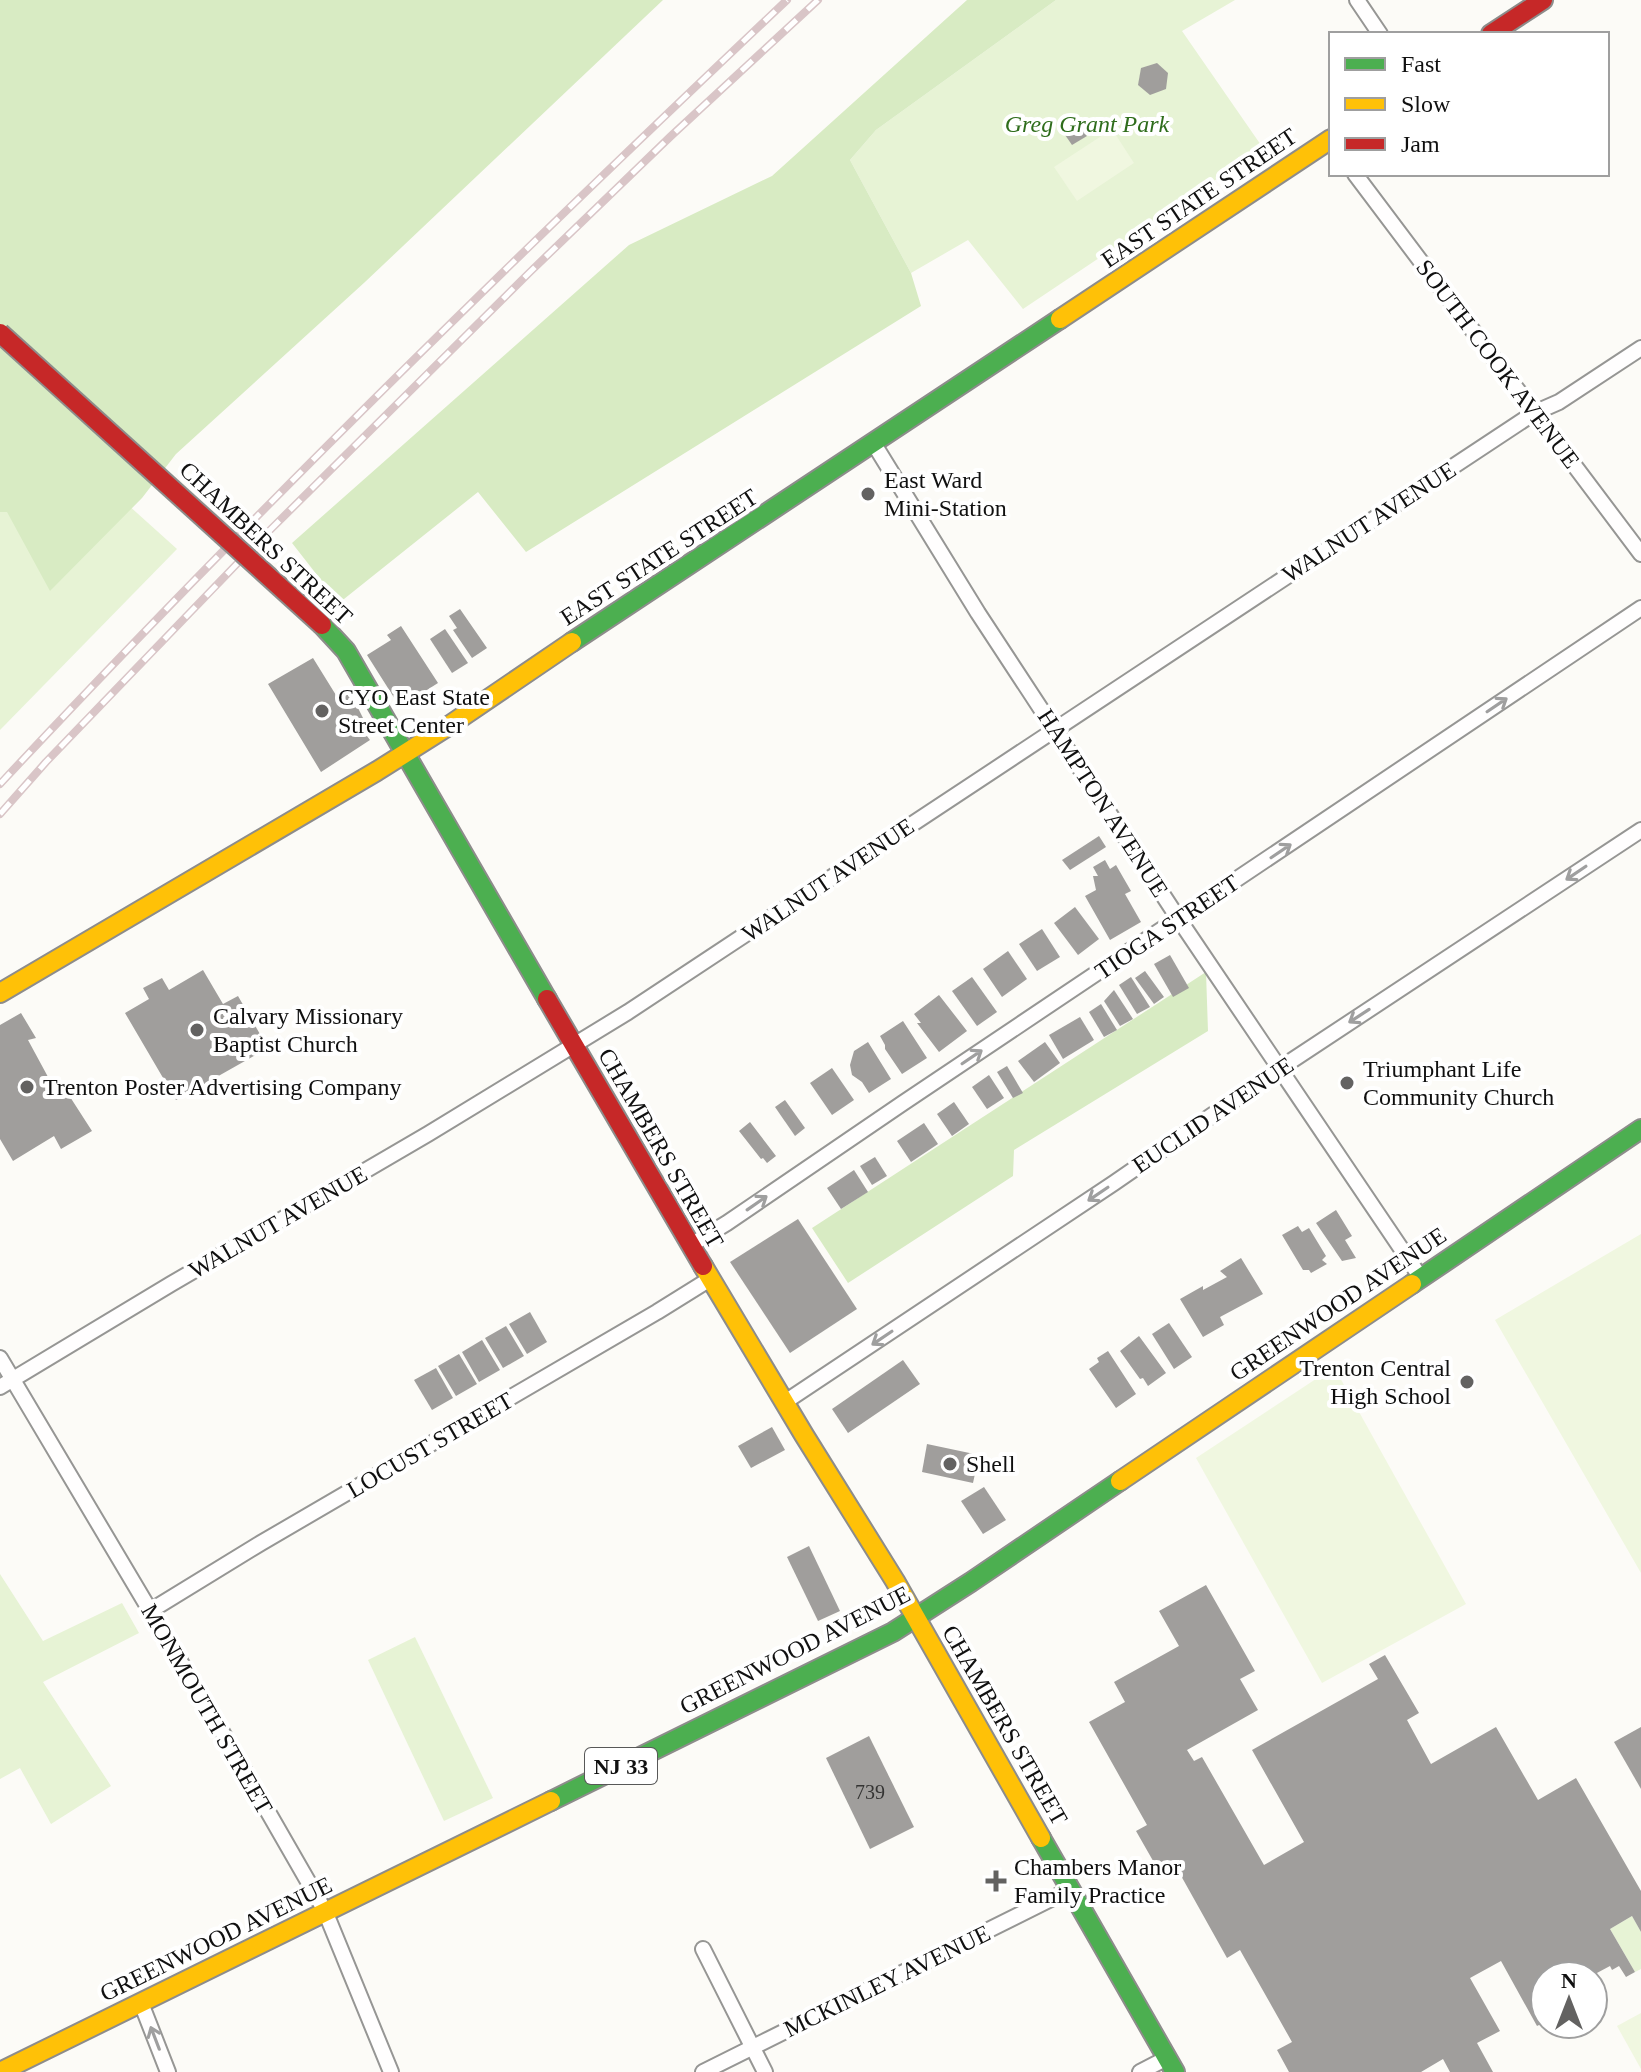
<svg xmlns="http://www.w3.org/2000/svg" width="1641" height="2072" viewBox="0 0 1641 2072" font-family="Georgia,serif">
  <rect width="100%" height="100%" fill="#fcfbf7"/>
  <g fill="#e7f3d5">
    <polygon points="1056,0 1235,0 1182,31 1263,148 1023,309 968,240 911,273 850,160 876,130"/>
    <polygon points="7,396 177,549 0,730 0,463"/>
    <polygon points="0,1574 43,1641 122,1603 139,1633 43,1682 111,1786 51,1824 20,1768 0,1779"/>
    <polygon points="415,1637 493,1798 444,1821 368,1660"/>
    <polygon points="1632,1916 1641,1932 1641,1969 1635,1972 1610,1929"/>
  </g>
  <g fill="#d8ebc3">
    <polygon points="0,0 663,0 365,282 176,454 142,498 50,591 7,512 0,512"/>
    <polygon points="967,0 1056,0 876,130 850,160 911,273 921,306 526,552 478,492 339,603 292,543 629,245 772,176"/>
    <polygon points="1206,972 1208,1031 1014,1150 1013,1176 848,1283 812,1228"/>
  </g>
  <g fill="#f0f7e0">
    <polygon points="1112,129 1134,163 1077,201 1054,167"/>
    <polygon points="1641,1234 1641,1573 1495,1320"/>
    <polygon points="1334,1367 1466,1604 1322,1683 1196,1458"/>
    <polygon points="1641,2013 1641,2069 1617,2026"/>
  </g>
  <g fill="#a09e9c">
    <polygon points="1157,63 1168,73 1166,89 1150,95 1138,85 1141,68"/>
    <polygon points="1077,122 1087,136 1072,145 1063,132"/>
    <polygon points="460,609 487,648 472,658 453,630 457,628 449,616"/>
    <polygon points="401,626 438,683 400,707 367,655 391,640 387,635"/>
    <polygon points="445,629 468,663 452,673 430,639"/>
    <polygon points="313,658 339,700 350,692 365,722 360,727 370,740 321,772 268,684"/>
    <polygon points="1099,836 1106,847 1070,870 1062,860"/>
    <polygon points="1105,860 1110,869 1116,865 1131,891 1125,894 1141,922 1110,940 1085,896 1096,890 1093,876 1098,876 1093,867"/>
    <polygon points="1075,907 1099,939 1078,955 1054,923"/>
    <polygon points="1042,929 1060,957 1037,971 1019,944"/>
    <polygon points="1008,951 1027,979 1002,997 983,969"/>
    <polygon points="1170,955 1189,988 1173,997 1154,964"/>
    <polygon points="203,970 223,1004 238,996 268,1048 176,1100 125,1013 149,999 143,988 162,978 169,990"/>
    <polygon points="1145,971 1164,997 1154,1004 1135,978"/>
    <polygon points="972,977 997,1012 977,1026 952,991"/>
    <polygon points="1131,977 1150,1007 1137,1014 1119,985"/>
    <polygon points="1114,990 1133,1019 1120,1026 1104,1001"/>
    <polygon points="939,995 967,1031 939,1052 917,1023 921,1023 914,1014"/>
    <polygon points="1101,1004 1117,1030 1104,1037 1089,1012"/>
    <polygon points="21,1013 36,1038 28,1040 54,1088 63,1086 92,1131 61,1149 54,1136 13,1161 0,1139 0,1025"/>
    <polygon points="1080,1017 1094,1040 1063,1059 1049,1035"/>
    <polygon points="903,1021 927,1058 902,1074 885,1049 885,1045 880,1036"/>
    <polygon points="868,1042 891,1079 869,1093 862,1082 852,1075 850,1065 854,1051"/>
    <polygon points="1045,1042 1060,1063 1034,1082 1018,1061"/>
    <polygon points="1007,1066 1023,1093 1013,1098 997,1072"/>
    <polygon points="832,1068 854,1100 832,1115 810,1083"/>
    <polygon points="989,1075 1004,1098 987,1109 972,1087"/>
    <polygon points="785,1100 805,1128 795,1136 775,1107"/>
    <polygon points="954,1102 969,1124 952,1136 937,1114"/>
    <polygon points="750,1122 776,1156 767,1163 763,1158 761,1159 739,1131"/>
    <polygon points="924,1123 938,1144 911,1162 897,1141"/>
    <polygon points="875,1157 887,1176 872,1185 860,1166"/>
    <polygon points="854,1170 868,1192 841,1209 827,1188"/>
    <polygon points="1336,1210 1352,1236 1345,1240 1356,1258 1342,1261 1316,1223"/>
    <polygon points="798,1219 857,1309 790,1353 730,1262"/>
    <polygon points="1298,1226 1302,1232 1309,1228 1326,1256 1322,1260 1327,1264 1311,1273 1309,1270 1303,1270 1282,1235"/>
    <polygon points="1241,1258 1263,1294 1220,1317 1224,1325 1203,1337 1180,1299 1203,1286 1203,1290 1227,1277 1220,1271"/>
    <polygon points="530,1312 547,1342 527,1354 509,1324"/>
    <polygon points="1169,1323 1192,1357 1174,1369 1152,1334"/>
    <polygon points="506,1326 524,1356 503,1368 485,1338"/>
    <polygon points="1139,1336 1166,1373 1148,1386 1143,1378 1140,1379 1120,1351"/>
    <polygon points="482,1340 500,1370 479,1382 462,1352"/>
    <polygon points="1108,1351 1136,1394 1116,1408 1089,1369 1099,1362 1097,1358"/>
    <polygon points="459,1354 477,1384 456,1396 438,1366"/>
    <polygon points="903,1360 920,1384 848,1433 832,1409"/>
    <polygon points="436,1368 453,1398 432,1410 414,1380"/>
    <polygon points="772,1427 785,1450 751,1468 738,1446"/>
    <polygon points="927,1444 979,1455 973,1483 922,1472"/>
    <polygon points="984,1487 1006,1520 983,1534 961,1501"/>
    <polygon points="809,1546 840,1611 818,1621 787,1557"/>
    <polygon points="1206,1585 1255,1671 1240,1679 1258,1710 1187,1750 1194,1761 1202,1757 1264,1865 1304,1842 1252,1750 1378,1679 1369,1664 1385,1655 1419,1713 1407,1720 1431,1764 1496,1727 1538,1800 1576,1778 1641,1891 1641,1932 1632,1916 1610,1929 1635,1972 1626,1977 1619,1966 1612,1970 1610,1966 1595,1974 1603,1990 1593,1995 1593,1976 1545,1976 1545,2022 1537,2026 1501,1961 1470,1978 1500,2031 1477,2043 1493,2072 1450,2072 1443,2059 1421,2072 1289,2072 1277,2050 1292,2042 1240,1950 1227,1958 1175,1865 1160,1873 1136,1831 1147,1825 1089,1722 1125,1702 1114,1682 1179,1646 1159,1611"/>
    <polygon points="1641,1727 1641,1789 1614,1742"/>
    <polygon points="869,1736 914,1827 870,1849 826,1758"/>
  </g>
  <g fill="none" stroke-linecap="round" stroke-linejoin="round">
    <g stroke="#969694" stroke-width="18">
      <g id="street">
        <polyline points="1357,0 1380,34"/>
        <polyline points="1355,174 1641,554"/>
        <polyline points="874,444 978,613 1178,918 1421,1278"/>
        <polyline points="691,1245 727,1223 903,1103 1641,608"/>
        <polyline points="0,1358 221,1730 325,1911 391,2072"/>
        <polyline points="0,1387 171,1284 428,1134 628,1012 1534,413 1559,402 1641,348"/>
        <polyline points="785,1402 1114,1183 1279,1069 1641,830"/>
        <polyline points="150,1611 261,1543 657,1312 710,1279"/>
        <polyline points="703,1949 765,2072"/>
        <polyline points="141,2003 168,2072"/>
        <polyline points="703,2072 1071,1889"/>
        <polyline points="1140,2072 1167,2058"/>
      </g>
    </g>
    <g stroke="#8d8c8b" stroke-width="22">
      <g id="fast">
        <polyline points="322,625 346,651 547,999"/>
        <polyline points="572,642 1060,319"/>
        <polyline points="1412,1284 1641,1129"/>
        <polyline points="551,1801 893,1632 971,1582 1120,1481"/>
        <polyline points="1041,1838 1175,2072"/>
      </g>
    </g>
    <g stroke="#8d8c8b" stroke-width="22">
      <g id="slow">
        <polyline points="1060,319 1331,139"/>
        <polyline points="0,993 377,771 450,725 572,642"/>
        <polyline points="703,1266 804,1435 895,1581 1041,1838"/>
        <polyline points="1120,1481 1412,1284"/>
        <polyline points="0,2072 551,1801"/>
      </g>
    </g>
    <g stroke="#8d8c8b" stroke-width="22">
      <g id="jam">
        <polyline points="1491,34 1543,0"/>
        <polyline points="547,999 703,1266"/>
      </g>
    </g>
    <use href="#street" stroke="#fffefe" stroke-width="14"/>
    <use href="#fast" stroke="#4caf50" stroke-width="18"/>
    <use href="#slow" stroke="#ffc107" stroke-width="18"/>
    <use href="#jam" stroke="#c62828" stroke-width="18"/>
    <g stroke="#d9c5c7" stroke-width="8">
      <g id="rail">
        <path d="M0,784c253,-271 518,-530 787,-784"/>
        <polyline points="0,814 46,762 258,542 530,272 671,136 818,0"/>
      </g>
    </g>
    <use href="#rail" stroke="#fff" stroke-width="5" stroke-dasharray="15" stroke-linecap="butt"/>
    <g stroke="#8d8c8b" stroke-width="22" stroke-linecap="butt">
      <polyline id="jam-bridge" points="0,333 322,625"/>
    </g>
    <use href="#jam-bridge" stroke="#c62828" stroke-width="18"/>
  </g>
  <defs><path id="oneway-shaft" d="M-6 0H5M1.5-3L5.5 0L1.5 3" fill="none" stroke-width="1.6" stroke-linecap="round" stroke-linejoin="round" transform="scale(2)"/></defs>
  <g stroke="#9f9f9f">
    <use href="#oneway-shaft" transform="translate(1497 705) rotate(-34)"/>
    <use href="#oneway-shaft" transform="translate(1281 851) rotate(-34)"/>
    <use href="#oneway-shaft" transform="translate(1576 873) rotate(146)"/>
    <use href="#oneway-shaft" transform="translate(1359 1016) rotate(147)"/>
    <use href="#oneway-shaft" transform="translate(972 1057) rotate(-34)"/>
    <use href="#oneway-shaft" transform="translate(1098 1194) rotate(146)"/>
    <use href="#oneway-shaft" transform="translate(757 1203) rotate(-35)"/>
    <use href="#oneway-shaft" transform="translate(882 1338) rotate(146)"/>
    <use href="#oneway-shaft" transform="translate(155 2038) rotate(-111)"/>
  </g>
  <g fill="#636261" stroke="#fff" stroke-width="3">
    <circle cx="868" cy="494" r="8"/>
    <circle cx="322" cy="711" r="8"/>
    <circle cx="197" cy="1030" r="8"/>
    <circle cx="1347" cy="1083" r="8"/>
    <circle cx="27" cy="1087" r="8"/>
    <circle cx="1467" cy="1382" r="8"/>
    <circle cx="950" cy="1464" r="8"/>
    <path d="M992 1869h8v8h8v8h-8v8h-8v-8h-8v-8h8z"/>
  </g>
  <g text-anchor="middle" dominant-baseline="central" stroke-width="8" stroke-linejoin="round" paint-order="stroke">
    <g font-size="20" fill="#343433">
      <text x="870" y="1792">739</text>
    </g>
    <rect fill="#fff" stroke="#585858" stroke-width="2" x="585" y="1748" width="72" height="36" rx="6"/>
    <g font-size="22" font-weight="bold" fill="#101010">
      <text x="621" y="1766">NJ 33</text>
    </g>
    <g font-size="24" font-style="italic" fill="#2f6d1c" stroke="#fff">
      <text x="1087" y="124">Greg Grant Park</text>
    </g>
    <g font-size="24" fill="#101010" stroke="#fff">
      <text transform="translate(1199 198) rotate(-34)">EAST STATE STREET</text>
      <text transform="translate(1498 364) rotate(53)">SOUTH COOK AVENUE</text>
      <text transform="translate(1369 522) rotate(-33)">WALNUT AVENUE</text>
      <text transform="translate(266 543) rotate(43)">CHAMBERS STREET</text>
      <text transform="translate(659 557) rotate(-33)">EAST STATE STREET</text>
      <text transform="translate(1103 803) rotate(57)">HAMPTON AVENUE</text>
      <text transform="translate(828 880) rotate(-34)">WALNUT AVENUE</text>
      <text transform="translate(1167 927) rotate(-34)">TIOGA STREET</text>
      <text transform="translate(1213 1115) rotate(-34)">EUCLID AVENUE</text>
      <text transform="translate(661 1148) rotate(60)">CHAMBERS STREET</text>
      <text transform="translate(278 1222) rotate(-30)">WALNUT AVENUE</text>
      <text transform="translate(1338 1304) rotate(-34)">GREENWOOD AVENUE</text>
      <text transform="translate(430 1445) rotate(-30)">LOCUST STREET</text>
      <text transform="translate(795 1650) rotate(-27)">GREENWOOD AVENUE</text>
      <text transform="translate(207 1709) rotate(60)">MONMOUTH STREET</text>
      <text transform="translate(1005 1725) rotate(60)">CHAMBERS STREET</text>
      <text transform="translate(216 1939) rotate(-26)">GREENWOOD AVENUE</text>
      <text transform="translate(887 1981) rotate(-26)">MCKINLEY AVENUE</text>
    </g>
    <g font-size="24" fill="#101010" stroke="#fff" text-anchor="start">
      <text x="884" y="480">East Ward<tspan x="884" dy="28">Mini-Station</tspan></text>
      <text x="338" y="697">CYO East State<tspan x="338" dy="28">Street Center</tspan></text>
      <text x="213" y="1016">Calvary Missionary<tspan x="213" dy="28">Baptist Church</tspan></text>
      <text x="1363" y="1069">Triumphant Life<tspan x="1363" dy="28">Community Church</tspan></text>
      <text x="43" y="1087">Trenton Poster Advertising Company</text>
      <text x="1451" y="1368" text-anchor="end">Trenton Central<tspan x="1451" dy="28">High School</tspan></text>
      <text x="966" y="1464">Shell</text>
      <text x="1014" y="1867">Chambers Manor<tspan x="1014" dy="28">Family Practice</tspan></text>
    </g>
  </g>
  <rect x="1329" y="32" width="280" height="144" fill="#ffffff" stroke="#9f9f9f" stroke-width="2"/>
  <rect x="1345" y="58" width="40" height="12" fill="#4caf50" stroke="#9f9f9f" stroke-width="2"/>
  <text x="1401" y="72" font-size="24" fill="#101010">Fast</text>
  <rect x="1345" y="98" width="40" height="12" fill="#ffc107" stroke="#9f9f9f" stroke-width="2"/>
  <text x="1401" y="112" font-size="24" fill="#101010">Slow</text>
  <rect x="1345" y="138" width="40" height="12" fill="#c62828" stroke="#9f9f9f" stroke-width="2"/>
  <text x="1401" y="152" font-size="24" fill="#101010">Jam</text>
  <g transform="translate(1569 2000)"><circle r="38" fill="#ffffff" stroke="#9f9f9f" stroke-width="2"/>
  <path d="M0-6L14 30L0 20L-14 30Z" fill="#636261"/>
  <text y="-12" font-size="22" font-weight="bold" text-anchor="middle" fill="#101010">N</text>
  </g>
</svg>
